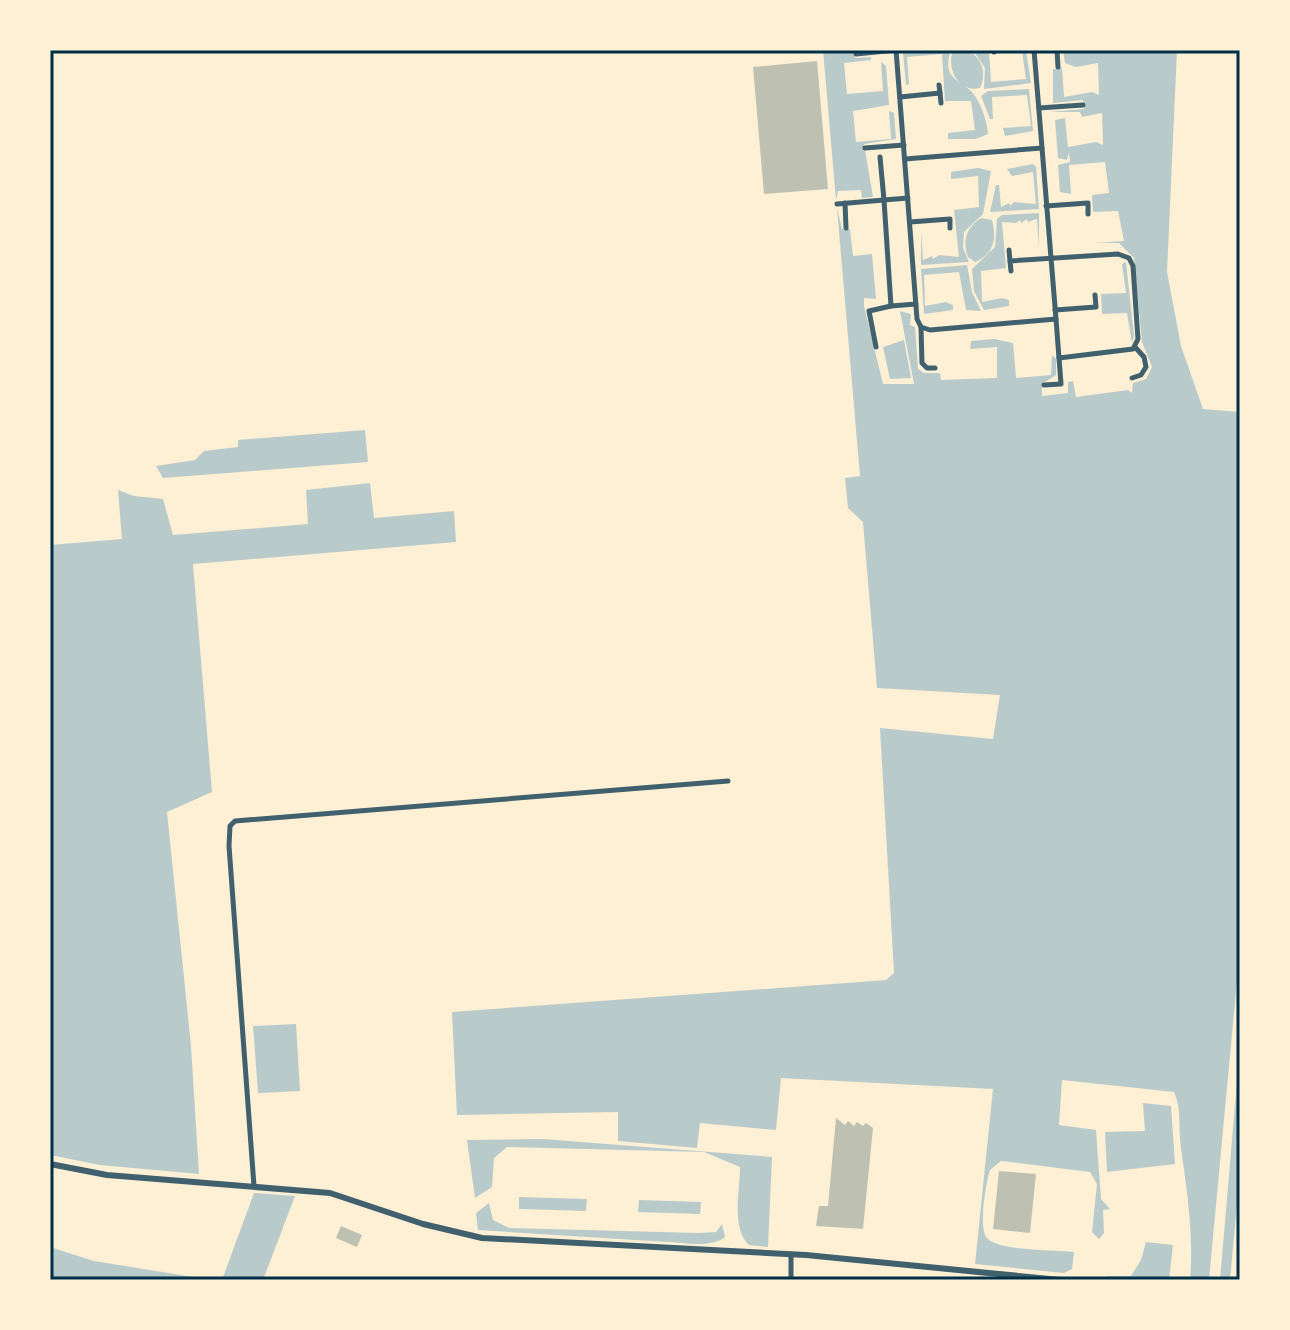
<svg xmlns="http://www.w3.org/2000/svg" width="1290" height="1330" viewBox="0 0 1290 1330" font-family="Bitter,serif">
  <rect width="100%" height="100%" fill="#fdf0d5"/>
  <g fill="#b9caca">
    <polygon points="823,50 854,50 855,58 871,57 871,60 844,63 847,94 883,91 881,62 886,66 889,105 853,111 856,142 891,139 889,111 894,113 896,139 864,144 873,197 862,198 861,190 838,191 836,200"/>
    <path d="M914,50h37c-11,32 13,29 24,46 7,11 12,25 13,38l-12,5h-28v-6l27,-3 -4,-29h-26l-3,-47 -35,3 2,27 -3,1 -3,-32z"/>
    <path d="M953,50h16c13,10 18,23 11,38 -22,5 -34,-20 -27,-38z"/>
    <polygon points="973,50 989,50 991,82 1026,79 1022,51 1026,51 1031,83 984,89 985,68"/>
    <path d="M1063,50h114l-10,222 14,74 22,63 37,3v537l-31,331h-19c4,-44 -3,-89 -9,-132 -3,-20 1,-38 -7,-56l-112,-12 -3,45 37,5 5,69 9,10 -7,1 1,23 -5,6 -7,-7 5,-48 -7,-12 -89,-11 -11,9c-4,12 -12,59 -3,68 11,13 68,12 87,14l-2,17 -8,4 -89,-9 18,-175 -212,-11 -5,52 -76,-7 -3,25 -79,-7v-29l-161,3 -5,-103 434,-32 8,-7 -14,-245 113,11 7,-44 -123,-7 -14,-166 -15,-14 -3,-30 15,-2 -23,-268 5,21h8l3,27 19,-2 4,45 -12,-1v8l19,78h31l-14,-73 11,3 -1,11 5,2 3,42 6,4h16l1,7 56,-2v-31l-27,2 1,-8 23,-2 19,4 3,35 35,-3 1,-20 4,4v16l-14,9v12l26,-3v-11l5,-1 3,16 52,-7 4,3 1,-10 13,-4 6,-12 -10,-25 -8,-84 -15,-15h-23l28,-2 -6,-30 -25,1 -1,-17 17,-2 -4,-31 -36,3 2,29 -11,-2 -2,-27 12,-3 -1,-10 -2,8 -9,-2 -3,-38 10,-2 3,29 28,-5 7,3 -1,-32 -20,4 -2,-5h-31l35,-3 -1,-9 -30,3v-34l9,-1 2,29 28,-5 7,3 -1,-32 -22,4 -11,-4z"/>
    <polygon points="1029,89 1033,131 1005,136 1003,128 1031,126 1027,95 992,97 993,119 990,119 981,96 988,91"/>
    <polygon points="1033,164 1036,167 1039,209 990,212 996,185 999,185 1001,207 1009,203 1010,206 1014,202 1036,204 1033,172 1012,176 1007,169"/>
    <polygon points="978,168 991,171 983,214 964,232 963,248 969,262 921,265 921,231 923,260 932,256 933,259 939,255 959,257 954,210 979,207 978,176 951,179 951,172"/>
    <polygon points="1039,213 1039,248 1037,219 1028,222 1027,219 1021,223 1020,220 1016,223 1002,222 1006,268 981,271 982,302 1002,298 1009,300 1009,306 984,310 974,291 972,269 995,247 997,219 1002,215"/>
    <path d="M981,218l11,2c5,19 2,34 -17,42l-7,-5c-6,-17 -2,-29 13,-39z"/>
    <polygon points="1126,262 1134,336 1132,343 1127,313 1102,314 1101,294 1126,293 1122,264"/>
    <polygon points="967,265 972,292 981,311 966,310 959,272 924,275 925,306 946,302 953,305 953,310 924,314 921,269"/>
    <polygon points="904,340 911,378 890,379 883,347"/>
    <polygon points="365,430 368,462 163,478 156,466 195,460 204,451 238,447 238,440"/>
    <polygon points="370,483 374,518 454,511 456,542 193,564 212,792 167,812 191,1046 199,1174 100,1165 50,1155 50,545 122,539 118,490 134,496 163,499 173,535 308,524 306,490"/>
    <polygon points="296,1024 300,1091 258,1093 253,1026"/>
    <polygon points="1240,1047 1240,1172 1230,1280 1220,1280"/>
    <polygon points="1143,1103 1171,1106 1175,1164 1107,1172 1105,1132 1145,1131"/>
    <path d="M543,1139l229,18 -4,90 -19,-2c-18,-16 -9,-55 -9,-78l-36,-15 -197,-5 -13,11 -2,29 -17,11 -8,-58z"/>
    <polygon points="254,1193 295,1196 263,1280 222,1280"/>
    <polygon points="519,1197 587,1199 586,1211 519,1209"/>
    <polygon points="639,1200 701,1202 700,1214 638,1212"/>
    <path d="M489,1203l4,17 16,8 190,5 17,-1 6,-8 3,13c-15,12 -42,5 -58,5l-189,-12 -2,-17z"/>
    <polygon points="1146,1242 1173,1245 1169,1280 1121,1280 1105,1276 1131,1276 1141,1260"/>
    <polygon points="50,1247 94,1261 212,1280 50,1280"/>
  </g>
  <g fill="#bec0b2">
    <polygon points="817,61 828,189 764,194 753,67"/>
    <polygon points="836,1118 845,1125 848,1121 854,1126 857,1122 863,1126 866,1123 873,1128 863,1229 816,1226 819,1206 828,1206"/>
    <polygon points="999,1171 1036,1174 1030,1233 993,1229"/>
    <polygon points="341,1226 362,1235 357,1247 336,1238"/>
  </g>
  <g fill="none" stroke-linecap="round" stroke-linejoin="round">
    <g stroke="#3f606c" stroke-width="5">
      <polyline points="896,50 917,319 921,327 930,330 1056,319 1034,50"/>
      <polyline points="994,50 994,52"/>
      <polyline points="1057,50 1058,67"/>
      <polyline points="856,54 896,50"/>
      <polyline points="939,85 940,93"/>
      <polyline points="900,97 940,93 941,103"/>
      <polyline points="1039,108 1083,105"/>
      <polyline points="865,148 904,145"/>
      <polyline points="905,159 1042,148"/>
      <polyline points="908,198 884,200 891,306 916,304"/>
      <polyline points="845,203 846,228"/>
      <polyline points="837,204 884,200 880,157"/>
      <polyline points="1046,206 1088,203 1088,214"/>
      <polyline points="910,222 950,219 950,228"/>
      <polyline points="1009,250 1010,261"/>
      <polyline points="1011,271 1010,261 1118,254 1129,258 1133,266 1138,339 1133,349 1059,358 1056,319"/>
      <polyline points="1055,310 1096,307 1095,295"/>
      <polyline points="921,327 922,363 927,368 935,368"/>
      <polyline points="876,347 869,311 891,306"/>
      <polyline points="1132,378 1141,375 1146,367 1144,357 1135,347"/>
      <polyline points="1044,385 1061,384 1059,358"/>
      <polyline points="254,1186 229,846 230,826 235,821 728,781"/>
      <polyline points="791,1280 791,1254"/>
    </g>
    <polyline stroke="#3f606c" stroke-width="6" points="50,1164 107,1175 330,1193 423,1224 482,1238 806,1255 1060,1280"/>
  </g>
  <rect width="1290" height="1330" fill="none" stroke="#fdf0d5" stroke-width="104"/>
  <rect x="52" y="52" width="1186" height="1226" fill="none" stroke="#003049" stroke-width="3"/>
</svg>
